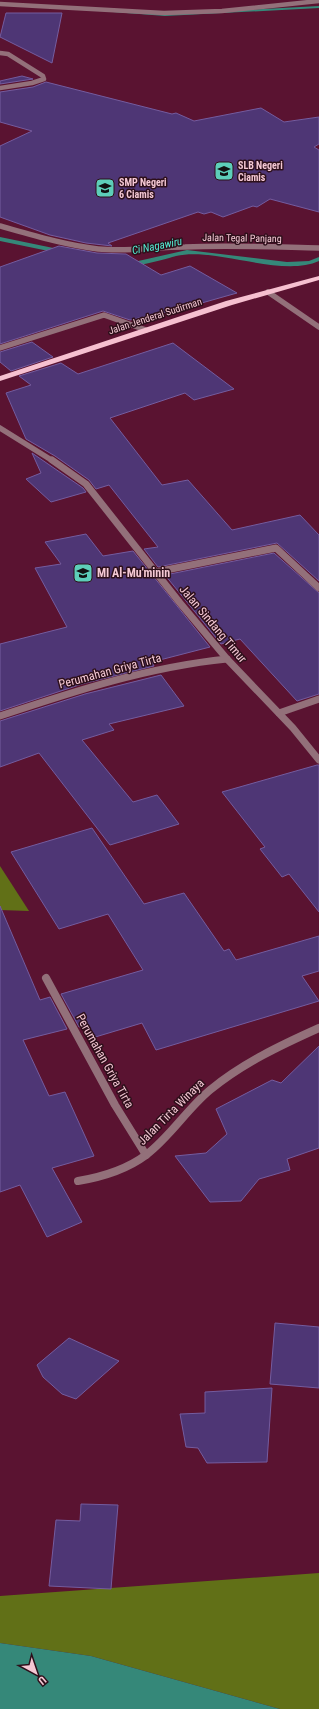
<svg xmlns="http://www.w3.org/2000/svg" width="319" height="1709" viewBox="0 0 319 1709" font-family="'Roboto Condensed',sans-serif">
  <rect width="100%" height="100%" fill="#5a1331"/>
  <g fill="#617017">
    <polygon points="0,866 29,911 0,910"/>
    <polygon points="319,1573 319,1709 280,1709 91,1656 0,1643 0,1596"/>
  </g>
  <polygon fill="#358879" points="0,1643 91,1656 280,1709 0,1709"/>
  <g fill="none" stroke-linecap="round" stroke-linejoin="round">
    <g fill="#358879" fill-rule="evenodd">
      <polygon points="319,6 319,8 165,16 113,12 115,11 165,14"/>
      <polygon points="0,237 63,250 66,252 63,254 0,241"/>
      <path d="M187,250l100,12 22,-1 10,-4v4c-38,17 -102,-14 -143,-5 -10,3 -44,13 -51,8z"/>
    </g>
  </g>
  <g fill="#4e3675" stroke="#745c9f">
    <polygon points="6,13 62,13 52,63 0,37"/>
    <polygon points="22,76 33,79 0,84 0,81"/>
    <polygon points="46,82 172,114 176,113 194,121 261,108 284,122 319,117 319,144 314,147 319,150 319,212 270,199 257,207 253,206 223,217 211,212 204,214 198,212 108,243 112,246 86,243 50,235 0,217 0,146 32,131 0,122 0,92 33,87"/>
    <polygon points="59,246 97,253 126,254 161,275 190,266 237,293 184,308 130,320 103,311 0,344 0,267"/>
    <polygon points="32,342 53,357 11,371 0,362 0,352"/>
    <polygon points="173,343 234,389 194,400 185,393 110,418 162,485 188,480 232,530 300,515 319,535 319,581 277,543 158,567 144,549 158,547 109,485 96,489 89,480 55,456 26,439 6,393 31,385 19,376 61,363 78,374"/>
    <polygon points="32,453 83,488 86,492 51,502 26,479 41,473"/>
    <polygon points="86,534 103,556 133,551 210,647 152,662 154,666 82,684 0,711 0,644 67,627 35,568 61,564 45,542"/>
    <polygon points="274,553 319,593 319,694 297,701 240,639 221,644 165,575"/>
    <polygon points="161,675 184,706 109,724 114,730 82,740 133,802 157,795 179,824 110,845 39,753 0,767 0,721 85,694"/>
    <polygon points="317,765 319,765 319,912 289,874 282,877 260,849 265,847 222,792"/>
    <polygon points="92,828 144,904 184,893 224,951 229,949 236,960 319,936 319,971 302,976 319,1001 156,1050 142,1023 92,1038 85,1025 79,1027 61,994 143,970 108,914 59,929 11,852"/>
    <polygon points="0,906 40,1000 50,997 67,1029 23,1040 49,1096 65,1092 94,1156 52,1168 82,1222 47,1237 20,1185 0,1192"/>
    <polygon points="319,1046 319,1148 287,1159 290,1170 259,1179 241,1201 210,1202 175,1156 206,1153 227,1134 216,1109 272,1080 281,1083"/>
    <polygon points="275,1323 319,1327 319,1388 270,1384"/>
    <polygon points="69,1338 119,1361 76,1399 62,1394 43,1377 37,1365"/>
    <polygon points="272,1388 267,1462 207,1463 198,1448 186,1447 180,1414 205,1413 205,1392"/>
    <polygon points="81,1504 118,1505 111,1589 49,1586 56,1520 80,1521"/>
  </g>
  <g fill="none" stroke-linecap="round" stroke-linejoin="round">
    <polyline stroke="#93707a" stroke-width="5.5" points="0,348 104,315 146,330"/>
    <g stroke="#93707a" stroke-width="4.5">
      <polyline points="0,4 164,13 222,11 319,1"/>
      <polyline points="0,53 8,54 43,76 44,79 32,83 0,88"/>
    </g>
    <g stroke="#93707a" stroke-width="5.5">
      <path d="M0,226c32,9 65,19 98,23 29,3 58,-2 87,-2 45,-2 89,0 134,1"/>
      <polyline points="268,292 319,327"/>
      <polyline points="0,428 53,461"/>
    </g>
    <g stroke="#93707a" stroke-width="7">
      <polyline points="52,460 86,484 180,603 227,659 293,728 319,760"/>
      <polyline points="156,572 276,548 319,588"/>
      <polyline points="279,713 319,699"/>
      <path d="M0,716c75,-25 148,-49 227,-57"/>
    </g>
    <g stroke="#93707a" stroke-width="8">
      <polyline points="46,978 115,1105 146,1155"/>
      <path d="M78,1181c24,-4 48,-11 68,-26 24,-18 41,-46 64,-65 33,-27 71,-45 109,-62"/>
    </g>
    <polygon fill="#f6c0d0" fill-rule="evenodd" points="319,276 319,280 232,305 0,381 0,376 226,301"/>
  </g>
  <defs>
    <g id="school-square" transform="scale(1)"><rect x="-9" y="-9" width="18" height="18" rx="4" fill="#5dceb9" stroke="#2d0f1a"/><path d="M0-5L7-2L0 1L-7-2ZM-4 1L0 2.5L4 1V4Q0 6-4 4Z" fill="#111"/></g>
  </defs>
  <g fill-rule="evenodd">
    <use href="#school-square" x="224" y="171"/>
    <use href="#school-square" x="105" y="188"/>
    <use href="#school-square" x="83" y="573"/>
  </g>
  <g text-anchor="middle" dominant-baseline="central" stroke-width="3" stroke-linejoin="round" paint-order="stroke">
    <g font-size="10" font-weight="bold" fill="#f4c8d4" stroke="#2d0f1a" text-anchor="start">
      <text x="238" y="165">SLB Negeri<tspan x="238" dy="12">Ciamis</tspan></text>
      <text x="119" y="182">SMP Negeri<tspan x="119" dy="12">6 Ciamis</tspan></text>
    </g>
    <g font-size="10" fill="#f4c8d4" stroke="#2d0f1a">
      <text transform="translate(242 238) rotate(1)">Jalan Tegal Panjang</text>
      <text transform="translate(155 316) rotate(-18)">Jalan Jenderal Sudirman</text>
    </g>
    <g font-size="11" font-style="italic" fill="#52efd4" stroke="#2d0f1a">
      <text transform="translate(157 246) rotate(-11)">Ci Nagawiru</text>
    </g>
    <g font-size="12" font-weight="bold" fill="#f4c8d4" stroke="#2d0f1a" text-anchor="start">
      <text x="97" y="573">MI Al-Mu'minin</text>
    </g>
    <g font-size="12" fill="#f4c8d4" stroke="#2d0f1a">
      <text transform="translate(213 624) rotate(50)">Jalan Sindang Timur</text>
      <text transform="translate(110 671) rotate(-15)">Perumahan Griya Tirta</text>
      <text transform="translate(105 1061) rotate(61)">Perumahan Griya Tirta</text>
      <text transform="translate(171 1112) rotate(-45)">Jalan Tirta Winaya</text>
    </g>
  </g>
  <g transform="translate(36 1673) rotate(140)" stroke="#2d0f1a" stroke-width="3" paint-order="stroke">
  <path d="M0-3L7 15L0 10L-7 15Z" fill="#f4c8d4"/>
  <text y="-6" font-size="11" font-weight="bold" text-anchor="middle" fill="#f4c8d4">U</text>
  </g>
</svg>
